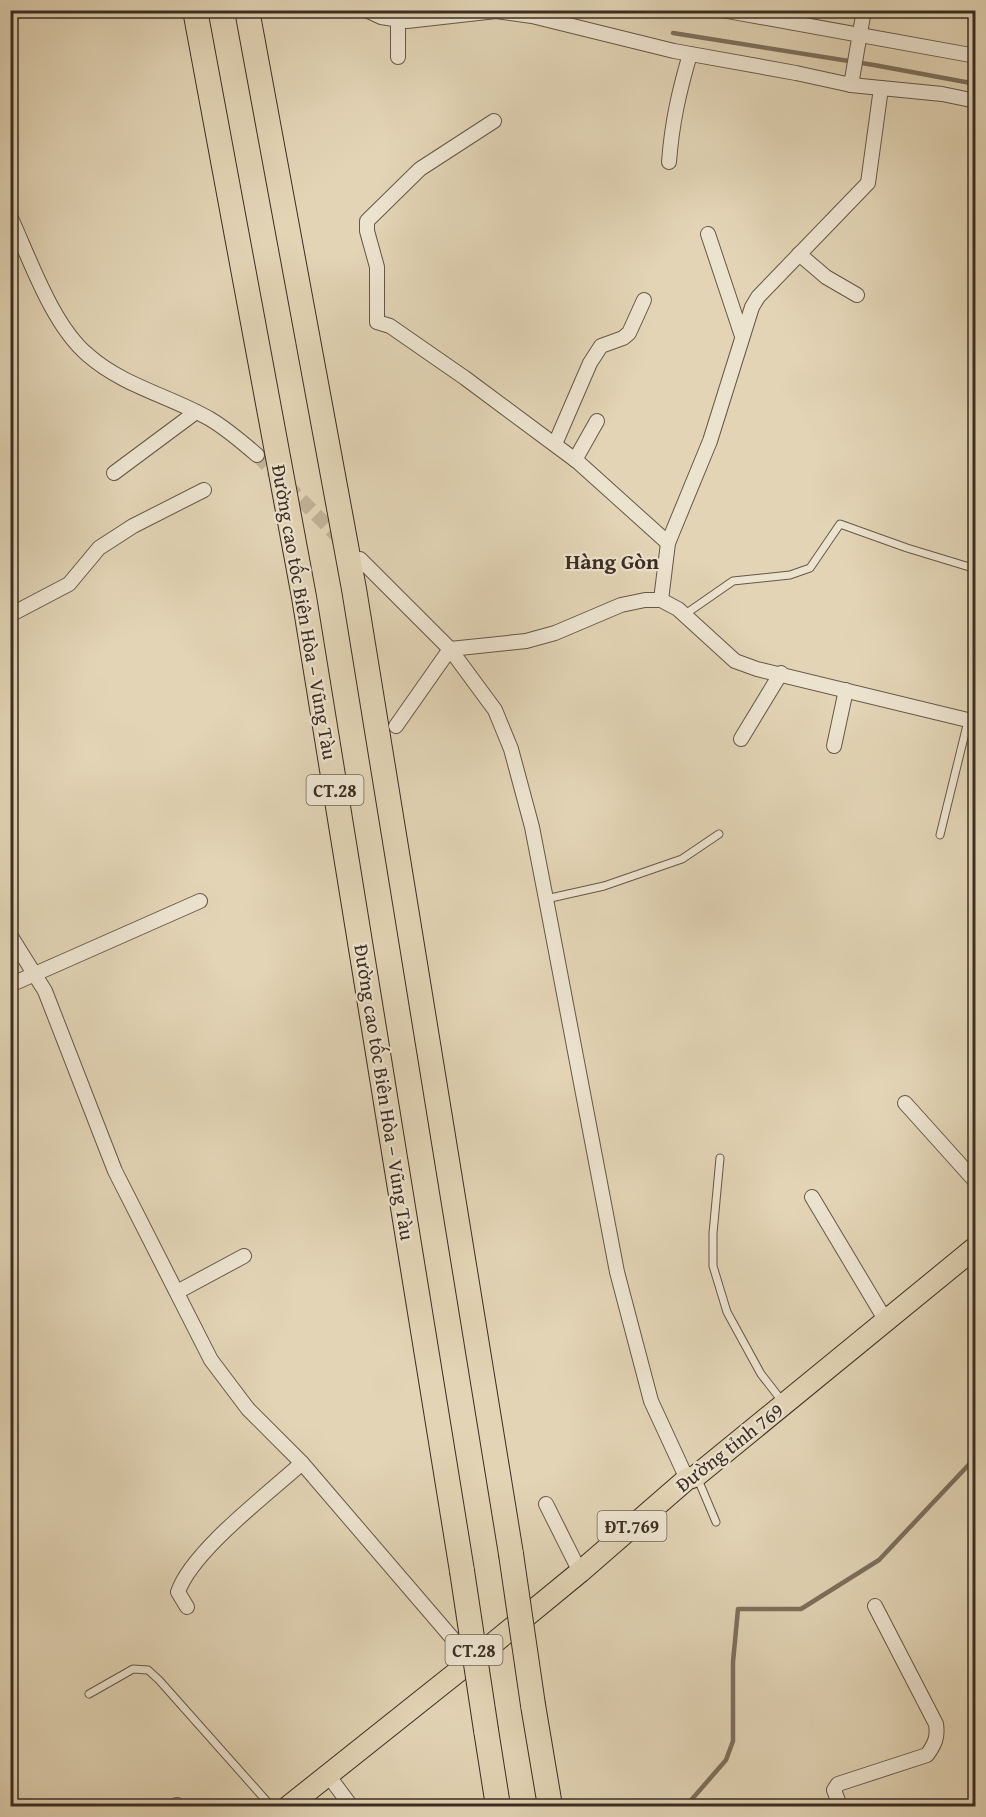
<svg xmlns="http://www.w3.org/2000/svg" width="986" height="1817" viewBox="0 0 986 1817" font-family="'Gentium Book Plus',serif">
  <rect width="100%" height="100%" fill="#e2d4b5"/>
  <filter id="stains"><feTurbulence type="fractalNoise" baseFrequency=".00333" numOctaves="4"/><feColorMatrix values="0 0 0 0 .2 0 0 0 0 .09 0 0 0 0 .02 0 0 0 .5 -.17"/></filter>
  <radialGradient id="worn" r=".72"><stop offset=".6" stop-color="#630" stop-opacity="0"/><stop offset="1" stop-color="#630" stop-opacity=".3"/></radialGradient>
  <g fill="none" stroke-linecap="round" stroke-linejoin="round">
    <g stroke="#7d705d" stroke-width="4.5">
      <polyline points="673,33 874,65 976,84"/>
      <polyline points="686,1806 726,1760 733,1741 733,1662 738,1609 801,1609 879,1560 976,1457"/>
    </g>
    <polyline stroke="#c1b398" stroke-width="14" stroke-dasharray="14 7" stroke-linecap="butt" points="257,455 342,541"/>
    <g stroke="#655848" stroke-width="9">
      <g id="lane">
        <polyline points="684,615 733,581 790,575 810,568 840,524 907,548 976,569"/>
        <polyline points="940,835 968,721"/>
        <polyline points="546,899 604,886 682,859 719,834"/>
        <polyline points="720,1158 713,1233 713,1266 727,1312 761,1374 782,1401"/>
        <polyline points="697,1477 716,1522"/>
        <polyline points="89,1694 133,1669 148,1670 159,1680 271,1806"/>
      </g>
    </g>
    <g stroke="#655848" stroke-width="16">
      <g id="street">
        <polyline points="366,10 381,17 407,21 496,11 532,16 674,51 796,73 851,85 942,94 976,101"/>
        <polyline points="722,10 976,56"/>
        <polyline points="398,57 398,20"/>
        <polyline points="851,85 864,10"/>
        <polyline points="494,121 420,169 367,221 367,231 377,267 377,322 390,326 465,378 578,462 668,543"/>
        <path d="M669,162c3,-40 10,-70 21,-108"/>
        <path d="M10,216c20,43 42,109 78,139 35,31 82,41 122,64 17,10 32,23 47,36"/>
        <polyline points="708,234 742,336"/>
        <polyline points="799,254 826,277 857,295"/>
        <polyline points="555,444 590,363 601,346 623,338 629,333 644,300"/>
        <polyline points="575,460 597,421"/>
        <polyline points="114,473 196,412"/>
        <polyline points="360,559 450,649 495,710 511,749 532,827 546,899 617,1272 651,1401 687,1479"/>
        <polyline points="661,600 668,543 710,441 752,307 758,297 868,183 881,88"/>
        <polyline points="10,615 69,584 99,548 133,526 204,490"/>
        <polyline points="396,726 450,649 526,641 555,633 621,605 645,600 661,600 678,609 735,661 757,669 976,722"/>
        <polyline points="741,739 781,673"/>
        <polyline points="834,746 846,690"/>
        <polyline points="10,935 45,991 115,1171 211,1360 248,1409 302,1463 471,1660"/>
        <polyline points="10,985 200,901"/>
        <polyline points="905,1103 976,1182"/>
        <polyline points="812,1197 886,1321"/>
        <polyline points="177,1292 244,1256"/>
        <polyline points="546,1504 580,1572"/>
        <path d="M187,1607l-9,-15c14,-41 91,-99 124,-129"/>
        <polyline points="328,1775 351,1806"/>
        <polyline points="177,1805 178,1806"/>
        <path d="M840,1806l-6,-16 4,-6 89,-29c8,-11 11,-18 9,-31l-61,-118"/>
        <polyline points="971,1806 976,1806"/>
      </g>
    </g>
    <g stroke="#3b2e23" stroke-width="23">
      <polyline id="primary" points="289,1806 490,1646 580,1572 687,1479 696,1476 976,1247"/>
    </g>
    <g stroke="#3b2e23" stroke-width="26">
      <g id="highway">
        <polyline points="195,10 304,597 462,1571"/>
        <polyline points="247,10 354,589 511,1554"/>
        <polyline points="533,1705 550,1806"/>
        <polyline points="486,1730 498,1806"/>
      </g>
    </g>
    <use href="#lane" stroke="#ece3cf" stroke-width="7"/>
    <use href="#street" stroke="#ece3cf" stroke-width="14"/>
    <use href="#primary" stroke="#e2d4b5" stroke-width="21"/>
    <use href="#highway" stroke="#e2d4b5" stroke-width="24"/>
    <g stroke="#3b2e23" stroke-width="26" stroke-linecap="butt">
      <g id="highway-bridge">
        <polyline points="511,1554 533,1705"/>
        <polyline points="462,1571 486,1730"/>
      </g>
    </g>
    <use href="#highway-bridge" stroke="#e2d4b5" stroke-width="24"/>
  </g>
  <g text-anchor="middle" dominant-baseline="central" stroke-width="4.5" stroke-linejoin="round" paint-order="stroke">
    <g fill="#ece3cf" stroke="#706457" stroke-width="1.5">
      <rect x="306.5" y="775" width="57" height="30" rx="4.5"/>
      <rect x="597.5" y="1511" width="69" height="30" rx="4.5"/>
      <rect x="445.5" y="1635" width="57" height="30" rx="4.5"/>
    </g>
    <g font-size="18" font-weight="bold" fill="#3b2e23">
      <text x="335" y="790">CT.28</text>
      <text x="632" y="1526">ĐT.769</text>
      <text x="474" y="1650">CT.28</text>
    </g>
    <g font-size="20" fill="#3b2e23" stroke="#ece3cf">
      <text transform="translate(305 612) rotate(80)">Đường cao tốc Biên Hòa – Vũng Tàu</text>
      <text transform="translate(385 1092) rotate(81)">Đường cao tốc Biên Hòa – Vũng Tàu</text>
      <text transform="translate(729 1447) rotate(-38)">Đường tỉnh 769</text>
    </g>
    <g font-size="22" font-weight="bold" fill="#3b2e23" stroke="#ece3cf">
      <text x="612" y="561">Hàng Gòn</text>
    </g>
  </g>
  <rect width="986" height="1817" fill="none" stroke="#e2d4b5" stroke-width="36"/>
  <rect x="12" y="12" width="962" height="1793" fill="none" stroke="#3b2e23" stroke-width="3"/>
  <rect x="18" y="18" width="950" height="1781" fill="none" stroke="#3b2e23" stroke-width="1.5"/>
  <rect width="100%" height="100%" filter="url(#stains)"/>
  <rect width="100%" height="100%" fill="url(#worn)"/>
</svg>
